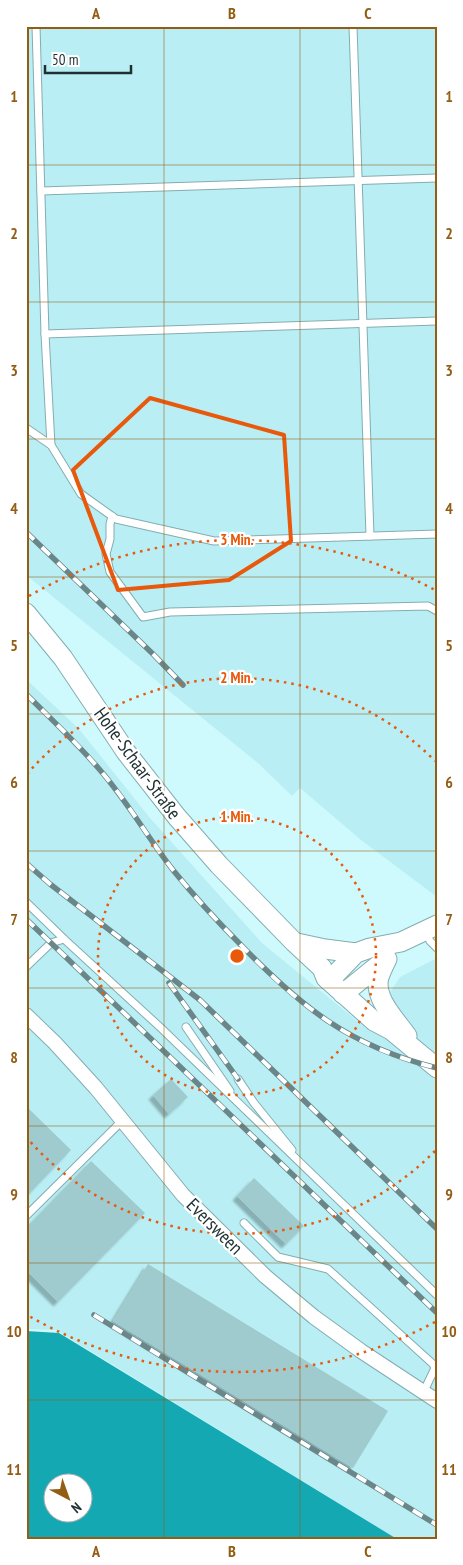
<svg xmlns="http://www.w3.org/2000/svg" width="463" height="1565" viewBox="0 0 463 1565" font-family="'PT Sans Narrow',sans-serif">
  <defs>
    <filter id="shadow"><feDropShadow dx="-4.5" dy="4.5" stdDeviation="1" flood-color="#0004"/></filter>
  </defs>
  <rect width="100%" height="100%" fill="#cefafe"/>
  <g fill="#b9eff4">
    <polygon points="26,26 437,26 437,897 361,840 300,788 292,796 259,764 26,575"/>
    <polygon points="26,679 79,729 150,818 262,943 366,1028 400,977 437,958 437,1539 397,1539 56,1330 26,1329"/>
  </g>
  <path fill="#14a8b3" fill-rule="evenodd" d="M26,1331l33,2 338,206h-371zM52,1482h30v30h-30z"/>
  <g fill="#9fcace" filter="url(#shadow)">
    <polygon points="171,1079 188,1097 169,1114 153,1095"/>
    <polygon points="26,1106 71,1150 26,1197"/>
    <polygon points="91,1161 145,1213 58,1302 26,1270 26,1228"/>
    <polygon points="254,1178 304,1226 286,1244 237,1196"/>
    <polygon points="148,1264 388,1411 353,1468 113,1321"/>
  </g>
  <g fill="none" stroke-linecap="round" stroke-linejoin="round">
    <g stroke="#83adb1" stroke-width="9">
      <g id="lane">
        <polyline points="36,26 45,334 51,445"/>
        <polyline points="353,26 370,536"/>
        <polyline points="41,191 437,178"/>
        <polyline points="45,334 437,321"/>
        <polyline points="26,428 51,445 81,494 116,519 214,541 437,534"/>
        <polyline points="112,516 110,524 110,539 106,554 110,572 143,617 170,612 428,606 437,611"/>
        <polyline points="26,902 64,939"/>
        <polyline points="425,931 430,941 437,948"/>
        <polyline points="26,967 51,943 64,939 161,1028 437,1295"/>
        <polyline points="186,1027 230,1091"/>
        <polyline points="238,1079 254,1103 292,1150"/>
        <polyline points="26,1216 123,1120"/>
        <polyline points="244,1223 278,1257 328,1269 433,1364 435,1368 423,1393"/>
      </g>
    </g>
    <g stroke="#83adb1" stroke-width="16">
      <polyline id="street" points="26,1015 55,1043 96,1088 183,1195 265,1276 314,1317 361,1351 437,1401"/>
    </g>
    <g stroke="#83adb1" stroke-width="21">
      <g id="secondary">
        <polyline points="26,613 63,658 126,752 177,817 219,865 294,942 322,968 326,978 374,1021 391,1030 437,1068"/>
        <polyline points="297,943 325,949 356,953"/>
        <path d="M387,959c-3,6 -6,12 -8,18 -6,21 17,43 28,59"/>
        <polyline points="329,981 356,953 370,948 401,942 437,925"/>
        <polyline points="343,994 385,960"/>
      </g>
    </g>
    <use href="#lane" stroke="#fff" stroke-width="7"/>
    <use href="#street" stroke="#fff" stroke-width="14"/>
    <use href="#secondary" stroke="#fff" stroke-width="19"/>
    <g stroke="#6a8689" stroke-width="5.5">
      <g id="rail">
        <polyline points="26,532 154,655 183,685"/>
        <path d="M26,694c25,25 51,49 74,76 27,31 48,68 73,100 21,26 43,50 66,73 62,64 110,103 198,125"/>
        <polyline points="26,863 50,884 200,1000 437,1229"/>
        <polyline points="26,919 437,1313"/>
        <polyline points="169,983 238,1079"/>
        <polyline points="94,1315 437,1525"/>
      </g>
    </g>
    <use href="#rail" stroke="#fff" stroke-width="4" stroke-dasharray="11" stroke-linecap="butt"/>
  </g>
  <path fill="none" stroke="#e8590c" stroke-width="4" stroke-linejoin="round" d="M150,398l134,37 7,106 -62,39 -111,10 -45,-120z"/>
  <path fill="none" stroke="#935d14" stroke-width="1" stroke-opacity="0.55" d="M164,26v1513M300,26v1513M26,165h411M26,302h411M26,439h411M26,577h411M26,714h411M26,851h411M26,988h411M26,1126h411M26,1263h411M26,1400h411"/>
  <g fill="none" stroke="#e8590c" stroke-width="2.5" stroke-dasharray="2.5 5">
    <circle cx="237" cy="956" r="139"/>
    <path d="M435 1151A278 278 0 0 1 27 1138M27 774A278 278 0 0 1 435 761"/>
    <path d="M435 1322A416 416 0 0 1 29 1316M29 596A416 416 0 0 1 435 590"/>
  </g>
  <g text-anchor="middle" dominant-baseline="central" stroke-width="4.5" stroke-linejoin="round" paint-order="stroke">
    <g font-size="19" fill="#1f3032" stroke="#fff">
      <text transform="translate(138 763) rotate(54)">Hohe-Schaar-Straße</text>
      <text transform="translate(215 1226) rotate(45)">Eversween</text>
    </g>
  </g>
  <circle cx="237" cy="956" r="8" fill="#e8590c" stroke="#fff" stroke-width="2.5"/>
  <g font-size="15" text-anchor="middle" font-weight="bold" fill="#e8590c" stroke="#fff" stroke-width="4.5" stroke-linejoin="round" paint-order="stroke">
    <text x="237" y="545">3 Min.</text>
    <text x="237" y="683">2 Min.</text>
    <text x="237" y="822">1 Min.</text>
  </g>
  <rect width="463" height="1565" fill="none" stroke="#ffffff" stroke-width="55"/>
  <g transform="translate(68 1498) rotate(139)"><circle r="24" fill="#ffffff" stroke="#a5acad"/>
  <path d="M0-4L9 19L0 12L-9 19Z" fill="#935d14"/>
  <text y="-8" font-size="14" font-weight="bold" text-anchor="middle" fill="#1f3032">N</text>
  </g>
  <path d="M45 65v8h86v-8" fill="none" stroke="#1f3032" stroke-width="2.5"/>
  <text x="52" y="65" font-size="15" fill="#1f3032" stroke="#ffffff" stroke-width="4" paint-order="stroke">50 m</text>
  <rect x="28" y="28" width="408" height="1510" fill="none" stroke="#935d14" stroke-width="2"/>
  <g font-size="16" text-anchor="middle" font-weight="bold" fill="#935d14">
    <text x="96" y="19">A</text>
    <text x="232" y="19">B</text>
    <text x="368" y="19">C</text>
    <text x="14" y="102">1</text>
    <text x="449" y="102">1</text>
    <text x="14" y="239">2</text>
    <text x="449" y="239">2</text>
    <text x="14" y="376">3</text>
    <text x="449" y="376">3</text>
    <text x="14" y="514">4</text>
    <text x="449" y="514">4</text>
    <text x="14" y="651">5</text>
    <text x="449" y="651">5</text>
    <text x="14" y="788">6</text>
    <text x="449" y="788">6</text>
    <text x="14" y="925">7</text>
    <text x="449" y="925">7</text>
    <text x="14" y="1063">8</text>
    <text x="449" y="1063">8</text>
    <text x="14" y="1200">9</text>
    <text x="449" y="1200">9</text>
    <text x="14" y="1337">10</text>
    <text x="449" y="1337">10</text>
    <text x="14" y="1475">11</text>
    <text x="449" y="1475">11</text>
    <text x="96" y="1557">A</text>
    <text x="232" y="1557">B</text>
    <text x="368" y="1557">C</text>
  </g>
</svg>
